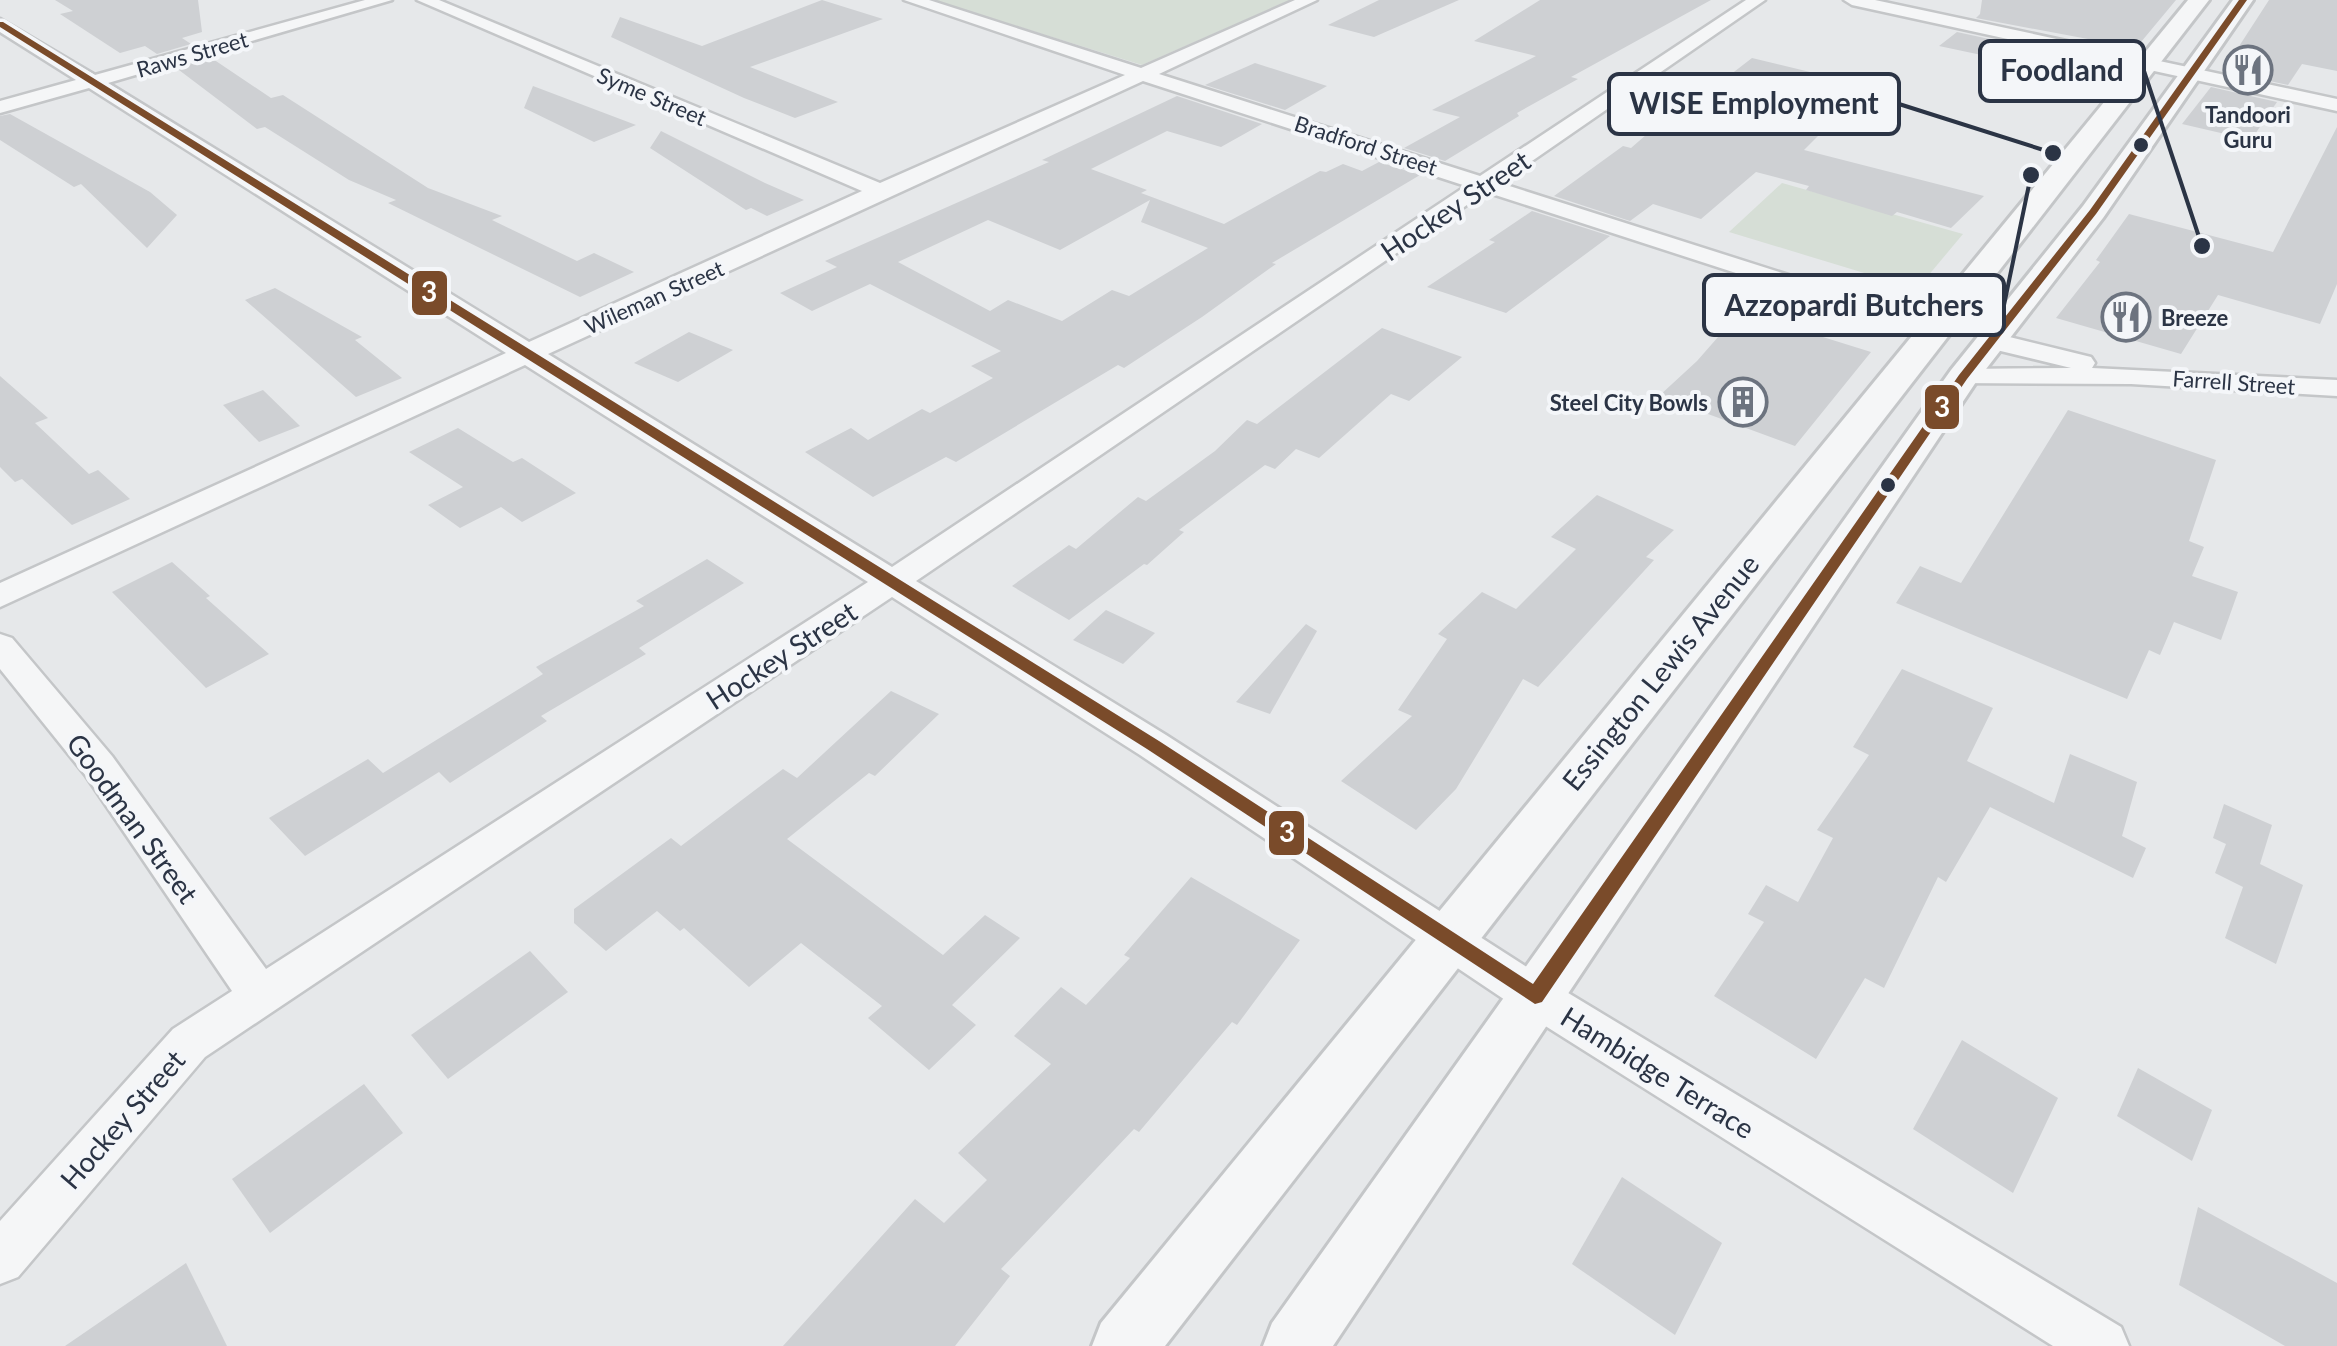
<svg xmlns="http://www.w3.org/2000/svg" width="2337" height="1346" viewBox="0 0 2337 1346" font-family="Lato,sans-serif">
  <rect width="100%" height="100%" fill="#e6e8ea"/>
  <g fill="#d6ded6">
    <polygon points="933,0 1290,0 1142,65"/>
    <polygon points="1782,183 1963,234 1917,289 1729,232"/>
  </g>
  <g fill="#ced0d3" fill-rule="evenodd">
    <polygon points="55,0 198,0 202,32 182,38 191,44 157,54 145,46 120,53 60,14 73,11"/>
    <polygon points="822,0 883,19 750,67 838,102 795,118 744,98 611,37 620,17 702,46"/>
    <polygon points="1379,0 1459,0 1374,37 1328,25"/>
    <polygon points="1540,0 1711,0 1571,77 1578,79 1517,113 1519,116 1445,161 1404,148 1460,117 1432,110 1536,56 1474,41"/>
    <polygon points="1982,0 2176,0 2136,48 1976,18 1980,14"/>
    <polygon points="2269,0 2337,0 2337,71 2302,64 2288,85 2223,71"/>
    <polygon points="1957,32 2081,59 2050,88 2008,78 2024,64 1939,46"/>
    <polygon points="210,57 271,98 283,95 428,188 502,216 492,220 577,261 594,253 634,272 580,297 388,203 396,200 349,180 265,127 257,129 175,67"/>
    <polygon points="1752,58 1868,86 1804,150 1984,196 1951,228 1897,212 1892,216 1806,190 1809,186 1756,172 1701,219 1653,204 1630,221 1554,196 1623,146 1631,148 1654,128 1660,129"/>
    <polygon points="1255,63 1327,86 1285,110 1205,85"/>
    <polygon points="533,86 636,125 594,142 524,108"/>
    <polygon points="2211,87 2277,102 2251,140 2182,124"/>
    <path d="M1177,96l85,28 -41,23 -54,-16 -76,38 56,21 -6,3 83,31 96,-53 6,1 17,-8 19,7 17,-9 41,13 -148,88 4,1 -74,53 -78,51 -6,-3 -162,97 -10,-5 -73,40 -68,-45 46,-24 17,12 54,-31 8,4 63,-35 -22,-12 30,-15 -131,-67 -58,27 -32,-18 57,-26 -12,-6 224,-99 -7,-2zM1150,200l-9,22 67,26 -79,48 -17,-6 -50,31 -54,-21 -18,11 -92,-49 90,-42 72,30z"/>
    <polygon points="10,114 150,192 177,215 147,248 81,184 74,187 0,140 0,116"/>
    <polygon points="2337,127 2337,284 2320,324 2218,295 2181,354 2056,318 2100,262 2096,260 2129,214 2273,252"/>
    <polygon points="661,131 765,183 804,200 767,216 751,208 746,210 650,148"/>
    <polygon points="1532,211 1610,236 1506,313 1427,287 1495,242 1489,240"/>
    <polygon points="275,288 362,337 355,340 402,378 356,397 245,300"/>
    <polygon points="1747,304 1800,321 1794,328 1871,352 1795,446 1659,396 1697,361"/>
    <polygon points="1382,328 1462,357 1409,401 1391,394 1319,458 1296,449 1275,469 1265,465 1179,530 1184,532 1147,565 1144,564 1069,620 1012,586 1069,545 1076,549 1138,497 1146,501 1215,451 1247,420 1257,424"/>
    <polygon points="689,332 733,350 678,382 634,363"/>
    <polygon points="0,376 48,418 35,423 89,474 98,470 130,499 72,525 22,479 15,482 0,467"/>
    <polygon points="263,390 300,426 259,442 223,405"/>
    <polygon points="2068,410 2216,460 2189,541 2204,547 2192,576 2238,592 2221,640 2174,622 2160,655 2149,650 2127,699 1896,603 1920,566 1961,583"/>
    <polygon points="458,428 513,462 522,458 576,493 522,522 501,507 460,528 428,505 463,487 409,452"/>
    <polygon points="1597,495 1674,530 1646,557 1654,560 1538,687 1523,679 1456,789 1416,830 1341,781 1412,716 1398,710 1447,639 1438,634 1482,592 1516,609 1576,549 1551,537"/>
    <polygon points="707,559 744,583 639,648 646,654 541,716 547,721 450,783 439,772 305,856 269,818 368,759 383,773 543,674 536,667 644,606 636,601"/>
    <polygon points="172,562 210,596 206,598 269,654 206,688 112,592"/>
    <polygon points="1106,610 1155,633 1123,664 1073,640"/>
    <polygon points="1306,624 1317,631 1270,714 1236,702"/>
    <polygon points="1902,669 1993,708 1967,761 2054,803 2070,754 2137,782 2122,836 2146,848 2133,878 1990,807 1946,882 1938,877 1884,988 1865,978 1816,1059 1714,996 1764,922 1748,914 1766,885 1798,902 1833,838 1817,830 1869,755 1853,747"/>
    <polygon points="891,691 939,714 875,776 869,773 787,839 943,955 985,915 1020,938 952,1005 976,1025 929,1070 868,1018 882,1006 801,943 749,987 684,928 680,931 657,911 606,951 574,923 574,909 671,838 681,846 783,769 797,778"/>
    <polygon points="2224,804 2272,825 2260,864 2303,885 2276,964 2225,938 2243,887 2215,873 2226,844 2213,838"/>
    <polygon points="1191,877 1300,940 1237,1025 1232,1022 1139,1132 1134,1129 1001,1269 1010,1276 955,1346 783,1346 915,1199 944,1223 987,1180 958,1153 1051,1064 1014,1036 1061,987 1086,1005 1130,958 1124,955"/>
    <polygon points="530,951 568,992 448,1079 411,1035"/>
    <polygon points="1962,1040 2058,1098 2013,1193 1913,1129"/>
    <polygon points="2138,1068 2212,1110 2192,1161 2117,1116"/>
    <polygon points="364,1084 403,1133 270,1233 232,1179"/>
    <polygon points="1622,1177 1722,1243 1675,1335 1572,1264"/>
    <polygon points="2198,1207 2337,1283 2337,1346 2285,1346 2179,1285"/>
    <polygon points="186,1263 227,1346 65,1346"/>
  </g>
  <g fill="none" stroke-linecap="round" stroke-linejoin="round">
    <g stroke="#c4c6c8" stroke-width="5">
      <g id="minor">
        <path d="M365,0h27l-284,83 421,259 333,-151 -445,-191h22l441,183 245,-108 -221,-75h25l212,68 154,-68h22l-158,74 321,102 266,-176h19l-265,183 442,141 4,5 -4,5h-18l-438,-142 -570,389 250,154 384,247 571,345 8,19h-76l-533,-336 -380,-255 -248,-158 -687,460 -187,220 -18,7v-63l173,-192 59,-38 -146,-215 -86,-107v-35l12,4 100,118 154,213 602,-387 -343,-217 -525,242v-24l506,-230 -417,-265 -89,25v-12l76,-21 -76,-48v-13l95,56zM1143,81l323,105 -574,381 -344,-213z"/>
        <polygon points="1844,0 1875,0 2337,99 2337,111 1852,5"/>
        <polygon points="1993,333 2091,357 2095,363 2092,368 2337,380 2337,396 2131,384 1953,383 1950,377 1963,369 2071,368 1984,347 1980,341"/>
      </g>
    </g>
    <g stroke="#c4c6c8" stroke-width="6">
      <g id="tertiary">
        <polygon points="2188,0 2209,0 1165,1346 1092,1346 1101,1323"/>
        <polygon points="2233,0 2253,0 2103,218 1976,382 1333,1346 1263,1346 1272,1323 1951,370 2083,206"/>
      </g>
    </g>
    <use href="#minor" fill="#f5f6f7" fill-rule="evenodd"/>
    <use href="#tertiary" fill="#f5f6f7" fill-rule="evenodd"/>
    <g stroke="#f4f6f9" stroke-width="7">
      <polygon id="bus-1" points="2239,0 2247,0 2096,214 1967,379 1542,1002 1535,1004 1147,749 0,27 0,22 3,22 1159,741 1533,984 1959,375 2090,210"/>
    </g>
    <use href="#bus-1" fill="#7a4b2a" fill-rule="evenodd"/>
  </g>
  <defs>
    <g id="restaurant-ring" transform="scale(2.5)"><circle r="9.5" fill="#f4f6f9" stroke="#6c737f" stroke-width="1.5"/><path d="M-5-6h1v4h1v-4h1v4h1v-4h1v5L-1.5 .5V6h-2V.5L-5-1ZM5-6V6H3V1.5H1.5Q1.5-4 5-6Z" fill="#6c737f"/></g>
    <g id="building-ring" transform="scale(2.5)"><circle r="9.5" fill="#f4f6f9" stroke="#6c737f" stroke-width="1.5"/><path d="M-4-6H4V6H1V3H-1V6H-4ZM-2.5-4.3h1.7v1.8h-1.7ZM.8-4.3h1.7v1.8H.8ZM-2.5-1h1.7V.8h-1.7ZM.8-1h1.7V.8H.8Z" fill="#6c737f"/></g>
  </defs>
  <g fill-rule="evenodd">
    <use href="#restaurant-ring" x="2248" y="70"/>
    <use href="#restaurant-ring" x="2126" y="317"/>
    <use href="#building-ring" x="1743" y="402"/>
  </g>
  <g fill="#2b3445" stroke="#f4f6f9" stroke-width="4">
    <circle cx="2141" cy="145" r="9"/>
    <circle cx="1888" cy="485" r="9"/>
  </g>
  <g text-anchor="middle" dominant-baseline="central" stroke-width="8" stroke-linejoin="round" paint-order="stroke">
    <g font-size="22" fill="#2b3445" stroke="#f4f6f9">
      <text transform="translate(192 54) rotate(-16)">Raws Street</text>
      <text transform="translate(652 96) rotate(23)">Syme Street</text>
      <text transform="translate(1366 145) rotate(18)">Bradford Street</text>
      <text transform="translate(654 297) rotate(-24)">Wileman Street</text>
      <text transform="translate(2234 382) rotate(4)">Farrell Street</text>
    </g>
    <g font-size="22" font-weight="bold" fill="#2b3445" stroke="#f4f6f9">
      <text x="2248" y="114">Tandoori<tspan x="2248" dy="25">Guru</tspan></text>
      <text x="2161" y="317" text-anchor="start">Breeze</text>
      <text x="1708" y="402" text-anchor="end">Steel City Bowls</text>
    </g>
    <g font-size="28" fill="#2b3445" stroke="#f4f6f9">
      <text transform="translate(1455 205) rotate(-34)">Hockey Street</text>
      <text transform="translate(781 655) rotate(-33)">Hockey Street</text>
      <text transform="translate(1660 672) rotate(-51)">Essington Lewis Avenue</text>
      <text transform="translate(133 818) rotate(54)">Goodman Street</text>
      <text transform="translate(1658 1072) rotate(32)">Hambidge Terrace</text>
      <text transform="translate(122 1119) rotate(-49)">Hockey Street</text>
    </g>
  </g>
  <path fill="none" stroke="#2b3445" stroke-width="4" d="M2202 246L2144 71M2053 153L1899 104M2031 175L2004 305"/>
  <g fill="#2b3445" stroke="#f4f6f9" stroke-width="4">
    <circle cx="2202" cy="246" r="10"/>
    <circle cx="2053" cy="153" r="10"/>
    <circle cx="2031" cy="175" r="10"/>
  </g>
  <g fill="#f4f6f9" stroke="#2b3445" stroke-width="4">
    <rect x="1980" y="41" width="164" height="60" rx="10"/>
    <rect x="1609" y="74" width="290" height="60" rx="10"/>
    <rect x="1704" y="275" width="300" height="60" rx="10"/>
  </g>
  <g font-size="30" text-anchor="middle" font-weight="bold" fill="#2b3445">
    <text x="2062" y="81">Foodland</text>
    <text x="1754" y="114">WISE Employment</text>
    <text x="1854" y="316">Azzopardi Butchers</text>
  </g>
  <g stroke="#f4f6f9" stroke-width="4">
    <rect x="410" y="269" width="39" height="48" rx="10" fill="#7a4b2a"/>
    <rect x="1923" y="383" width="38" height="48" rx="10" fill="#7a4b2a"/>
    <rect x="1267" y="809" width="39" height="48" rx="10" fill="#7a4b2a"/>
  </g>
  <g font-size="28" text-anchor="middle" font-weight="bold" fill="#fff">
    <text x="429" y="302">3</text>
    <text x="1942" y="417">3</text>
    <text x="1287" y="842">3</text>
  </g>
</svg>
